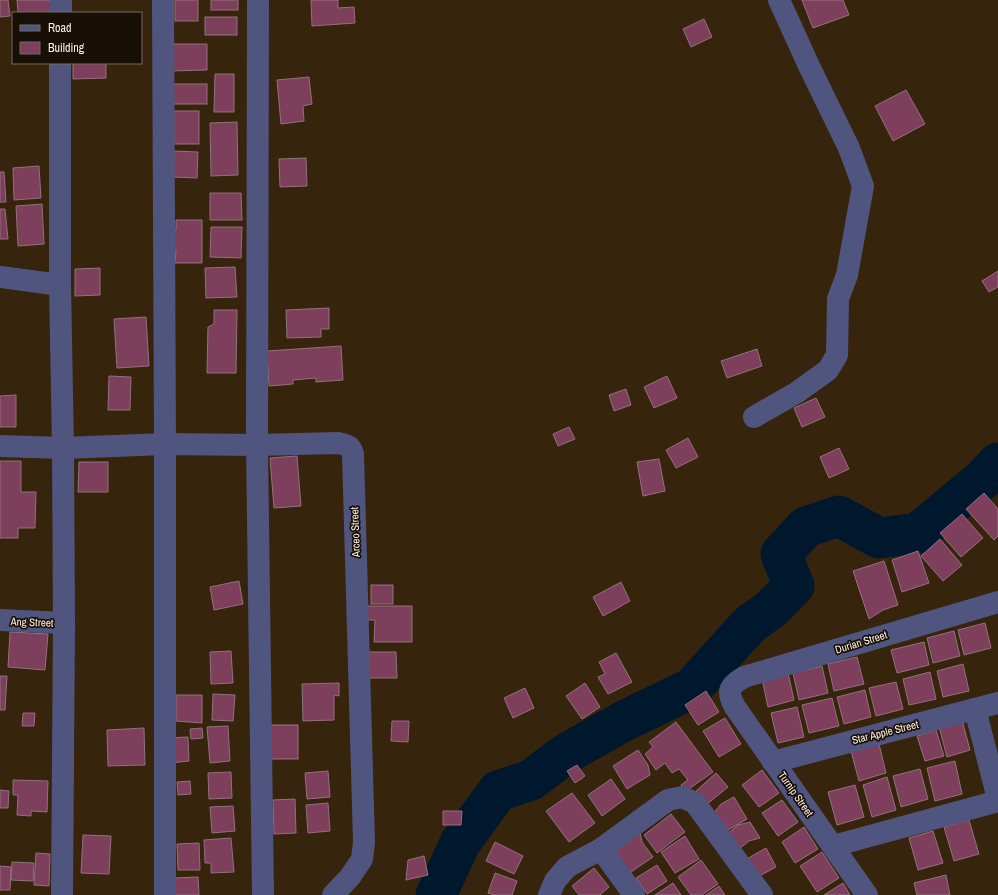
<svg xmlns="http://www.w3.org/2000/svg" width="998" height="895" viewBox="0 0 998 895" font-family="'Archivo Narrow',sans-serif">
  <rect width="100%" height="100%" fill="#37240c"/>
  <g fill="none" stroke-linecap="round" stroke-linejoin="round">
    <polyline stroke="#00182e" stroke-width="41" points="436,895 460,843 498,791 531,780 567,753 622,722 692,688 750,624 770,610 794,586 781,554 806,527 839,516 879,538 918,533 982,480 998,463"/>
  </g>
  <g fill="#7d3f5b" stroke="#93717f">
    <polygon points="0,0 8,0 10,16 0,17"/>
    <polygon points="17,0 51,0 51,13 18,13"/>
    <rect x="175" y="0" width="23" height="21"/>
    <rect x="211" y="0" width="27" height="10"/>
    <polygon points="311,0 338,0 338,8 354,7 355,23 312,26"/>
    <polygon points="802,0 843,0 849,15 813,28"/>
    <rect x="205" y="17" width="32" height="18"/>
    <polygon points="704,19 712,37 691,47 683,29"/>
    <polygon points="170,44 207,44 207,70 170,71"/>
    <polygon points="73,63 106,63 106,78 73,79"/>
    <polygon points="215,74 234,74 234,112 214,112"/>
    <polygon points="309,77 312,104 303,106 304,121 281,124 277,80"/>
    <rect x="173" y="84" width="34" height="20"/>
    <polygon points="906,90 925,124 893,141 875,106"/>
    <rect x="174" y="111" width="25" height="33"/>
    <polygon points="237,122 238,175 211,176 210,123"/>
    <polygon points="174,151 198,152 197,178 173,177"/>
    <polygon points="306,158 307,186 280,187 279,159"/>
    <polygon points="39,166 41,198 14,200 13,168"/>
    <polygon points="0,172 4,172 6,202 0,202"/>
    <polygon points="210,193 241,193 242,220 210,220"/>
    <polygon points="42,204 44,244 18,246 16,206"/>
    <polygon points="0,209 5,209 8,239 0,239"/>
    <polygon points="176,220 202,220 202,263 175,263 176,250 172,250 172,230 176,230"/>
    <polygon points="211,227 242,227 241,258 210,257"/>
    <polygon points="235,267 237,297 206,298 205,268"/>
    <polygon points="100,268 100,295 75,296 75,269"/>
    <polygon points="998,271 998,287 989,292 982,281"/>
    <polygon points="329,308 329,329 321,329 321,337 287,338 286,310"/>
    <polygon points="214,310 237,310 236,373 207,373 208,327 214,324"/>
    <polygon points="146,317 149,366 117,368 114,319"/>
    <polygon points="341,346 343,380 316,382 316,378 293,380 293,384 269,386 267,351"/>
    <polygon points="757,349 762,366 727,378 721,361"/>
    <polygon points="109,376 131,377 130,410 108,410"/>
    <polygon points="667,376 677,398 654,408 644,387"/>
    <polygon points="626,389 631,405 614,411 609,395"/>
    <polygon points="16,395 16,427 0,427 0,396"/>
    <polygon points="816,398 825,417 802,427 794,408"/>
    <polygon points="569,427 575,439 558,446 553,434"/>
    <polygon points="688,438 698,457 676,468 666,450"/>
    <polygon points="839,448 849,469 829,478 820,457"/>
    <polygon points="297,456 301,506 274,508 270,458"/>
    <polygon points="659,459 665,491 643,496 637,462"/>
    <polygon points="0,461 21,461 21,492 36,492 35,528 18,528 18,538 0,538"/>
    <polygon points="79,462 108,462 108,492 78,492"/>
    <polygon points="984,493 998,509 998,536 994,540 966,509"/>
    <polygon points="962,514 983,538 961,557 940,533"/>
    <polygon points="940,539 962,565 943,581 921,556"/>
    <polygon points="918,551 929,583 902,592 892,560"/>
    <polygon points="884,561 898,605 883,610 869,619 853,571"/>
    <polygon points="239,581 243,604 214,610 210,587"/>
    <polygon points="621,582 630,601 603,616 593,597"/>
    <rect x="371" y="585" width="22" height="19"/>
    <polygon points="363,606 412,606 412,642 374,642 375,620 363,620"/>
    <polygon points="985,623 991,648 964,655 958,630"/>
    <polygon points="954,631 960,656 933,663 927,638"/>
    <polygon points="10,632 48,634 45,670 8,667"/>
    <polygon points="924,642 929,665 897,673 891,650"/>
    <polygon points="231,651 233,683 211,684 210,652"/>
    <polygon points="365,652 396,652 397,678 365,678"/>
    <polygon points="616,653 632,682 608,694 598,677 605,674 599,662"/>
    <polygon points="857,657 864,684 834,691 828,664"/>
    <polygon points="963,664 969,691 943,697 937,671"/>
    <polygon points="822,666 828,693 799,700 793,673"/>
    <polygon points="930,672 936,699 909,705 903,679"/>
    <polygon points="788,673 794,700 768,707 762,679"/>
    <polygon points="0,676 7,676 5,710 0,710"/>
    <polygon points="896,682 903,709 876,716 869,688"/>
    <polygon points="339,683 339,696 334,695 334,720 303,721 302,684"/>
    <polygon points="585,683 600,707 582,719 566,696"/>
    <polygon points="525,688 534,708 513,718 504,698"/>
    <polygon points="865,690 871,717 844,724 837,697"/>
    <polygon points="706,691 719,712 698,725 685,705"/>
    <polygon points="213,694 235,695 233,721 212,720"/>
    <polygon points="176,695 202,695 202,723 176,721"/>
    <polygon points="832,698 839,726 809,733 802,705"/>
    <polygon points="797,707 804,737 778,743 771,713"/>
    <polygon points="23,713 35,713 34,726 22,726"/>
    <polygon points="725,718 741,744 719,757 703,731"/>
    <polygon points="962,720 970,750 947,757 939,727"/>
    <polygon points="392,721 409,721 408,742 391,741"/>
    <polygon points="676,722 713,772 686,791 681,785 688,780 679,769 672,773 665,763 656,770 645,754 653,747 649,742"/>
    <rect x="270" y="725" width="28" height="34"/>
    <polygon points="228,726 230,761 210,763 207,727"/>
    <polygon points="144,728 145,765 108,766 107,730"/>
    <polygon points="202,728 203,738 191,739 190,729"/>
    <polygon points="936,730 944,756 925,761 917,736"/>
    <polygon points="188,737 189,761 170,763 168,738"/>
    <polygon points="879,744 886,773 859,781 851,751"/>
    <polygon points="638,750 648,765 650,775 627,789 613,766"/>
    <polygon points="955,761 962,794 935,801 927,768"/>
    <polygon points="577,765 585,776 575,783 567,771"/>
    <polygon points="920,769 928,799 901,807 893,776"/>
    <polygon points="762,770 779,793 759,807 742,785"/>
    <polygon points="328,771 330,797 307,799 305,773"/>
    <polygon points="231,772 232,798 209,799 208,773"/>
    <polygon points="716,773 728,787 706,805 695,792"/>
    <polygon points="887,777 896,810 872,817 863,785"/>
    <polygon points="611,779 625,799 602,816 588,795"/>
    <polygon points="13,780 48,781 47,812 31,811 31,816 17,815 18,795 13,795"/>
    <polygon points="190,781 191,794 178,795 177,782"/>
    <polygon points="855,785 864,817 837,825 828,792"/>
    <polygon points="0,790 9,791 8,808 0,808"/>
    <polygon points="572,793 595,823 569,842 546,811"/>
    <polygon points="734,797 747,819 723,833 712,815 721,804"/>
    <polygon points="295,799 296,833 274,834 273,800"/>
    <polygon points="782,800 798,822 778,836 762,813"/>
    <polygon points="328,803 330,831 308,833 306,805"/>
    <polygon points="233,806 235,831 212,833 210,807"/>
    <polygon points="443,811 462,811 461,825 443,825"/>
    <polygon points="671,814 685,832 657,853 644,835"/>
    <polygon points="969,820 979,854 954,861 944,827"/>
    <polygon points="750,822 760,838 749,841 738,850 725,836 738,825"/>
    <polygon points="639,827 642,842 653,857 628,874 609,848"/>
    <polygon points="804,827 818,849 795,863 782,842"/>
    <polygon points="933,831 943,863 918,870 909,838"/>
    <polygon points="83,835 111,836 109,874 81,873"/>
    <polygon points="685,836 699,859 675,873 661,852"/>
    <polygon points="231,838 234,872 211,873 211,863 205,863 204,840"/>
    <polygon points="495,842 523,856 514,874 486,861"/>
    <polygon points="199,843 200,870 178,870 177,844"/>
    <polygon points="766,848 776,867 754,879 743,861"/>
    <polygon points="822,852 839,878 817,892 800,866"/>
    <polygon points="36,853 50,854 49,886 34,885"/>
    <polygon points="424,856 428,875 406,880 408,860"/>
    <polygon points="701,860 718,884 702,895 691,895 678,877"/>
    <polygon points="12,862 34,863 33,881 11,880"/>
    <polygon points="657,865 667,881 647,894 636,878"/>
    <polygon points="0,866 11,867 10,890 0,890"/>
    <polygon points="594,868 609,887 600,895 579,895 572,886"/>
    <polygon points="495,873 517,881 512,895 494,895 488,893"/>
    <polygon points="946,875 950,895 917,895 914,883"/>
    <polygon points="198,877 199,895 175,895 174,878"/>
    <polygon points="673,883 681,895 655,895"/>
    <polygon points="843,883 850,895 824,895"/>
    <polygon points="719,886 725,895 706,895"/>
  </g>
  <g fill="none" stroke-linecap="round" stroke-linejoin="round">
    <g stroke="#50557f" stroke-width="22">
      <polyline points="163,0 165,444 165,895"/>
      <polyline points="258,0 257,445 263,895"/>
      <polyline points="61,13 61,0"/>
      <polyline points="60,63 60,285 63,448 64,623 62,895"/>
      <polyline points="0,277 60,285"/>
      <polyline points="754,417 796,393 828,370 837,355 838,299 847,275 863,186 849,148 809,66 779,0"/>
      <path d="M0,446l63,2 102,-4 92,1 81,-2c8,2 13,2 15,11l11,388 -2,17 -12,18 -17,18"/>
      <polyline points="0,620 64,623"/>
      <polyline points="975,709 998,799"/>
      <polyline points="773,762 998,703"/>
      <polyline points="833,846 998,801"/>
      <polyline points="601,849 634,895"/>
      <polyline points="549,895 555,881 567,867 601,849 668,800 682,797 695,803 762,895"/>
      <path d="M867,895l-132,-188c-9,-16 -6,-21 9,-30l254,-75"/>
    </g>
  </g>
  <g text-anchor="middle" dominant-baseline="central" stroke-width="3.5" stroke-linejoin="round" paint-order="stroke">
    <g font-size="11" fill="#fff2e4" stroke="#181006">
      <text transform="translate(355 532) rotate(-92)">Arceo Street</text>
      <text transform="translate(32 622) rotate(2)">Ang Street</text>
      <text transform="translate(861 642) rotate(-17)">Durian Street</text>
      <text transform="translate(885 732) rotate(-14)">Star Apple Street</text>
      <text transform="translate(796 794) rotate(55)">Turnip Street</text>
    </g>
  </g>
  <rect x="12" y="12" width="130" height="52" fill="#181006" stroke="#746a5f"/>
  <rect x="20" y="25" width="20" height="6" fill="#50557f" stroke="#746a5f"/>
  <text x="48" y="32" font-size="12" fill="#fff2e4">Road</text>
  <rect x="20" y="42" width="20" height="12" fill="#7d3f5b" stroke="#746a5f"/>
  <text x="48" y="52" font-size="12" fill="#fff2e4">Building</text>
</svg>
